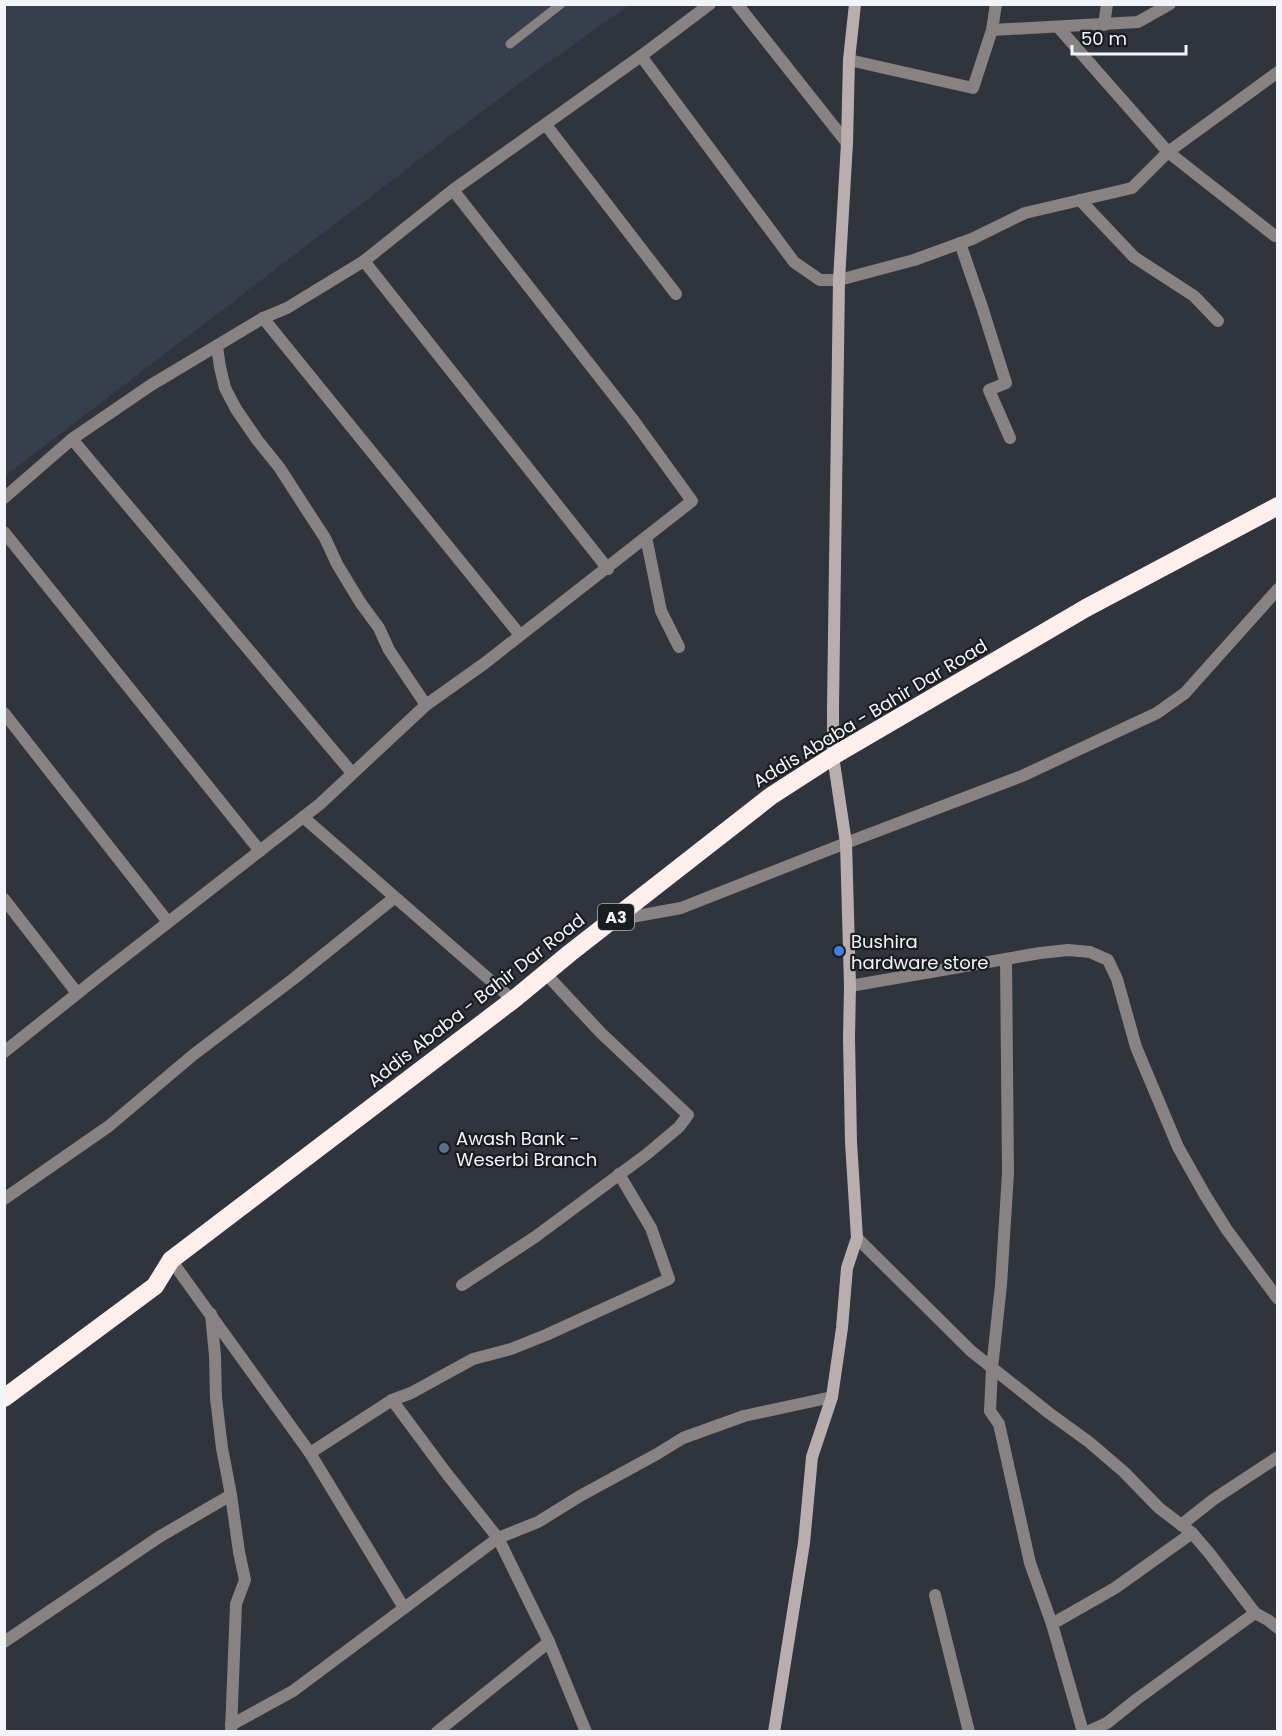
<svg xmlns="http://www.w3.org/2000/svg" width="1282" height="1736" viewBox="0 0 1282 1736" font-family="Poppins,sans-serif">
  <rect width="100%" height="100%" fill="#30343d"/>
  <polygon fill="#373e4c" points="5,5 629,5 517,85 5,476"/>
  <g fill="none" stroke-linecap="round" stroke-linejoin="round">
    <polyline stroke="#888282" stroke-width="9" points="510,44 561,4"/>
    <g stroke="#888282" stroke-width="12">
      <polyline points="737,4 847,143"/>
      <polyline points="1104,25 1107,4"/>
      <polyline points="1058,27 1168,152 1275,236"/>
      <polyline points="992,30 1138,22 1170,4"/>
      <polyline points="641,56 794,262 820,280 839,280 914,260 972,239 1025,213 1132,188 1168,152 1278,72"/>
      <polyline points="849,60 973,88 992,30 996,4"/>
      <polyline points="546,125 676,294"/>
      <polyline points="1080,200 1134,257 1194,296 1218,321"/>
      <polyline points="960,243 982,307 1006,383 989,390 1010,438"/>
      <polyline points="364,261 608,569"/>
      <polyline points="263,318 520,635"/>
      <polyline points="217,346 220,367 225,388 236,409 258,441 279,467 310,515 325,538 337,564 360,602 379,628 389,650 426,705"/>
      <polyline points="72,439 352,773"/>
      <polyline points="4,498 72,439 151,385 263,318 287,308 364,261 453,190 641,56 710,4"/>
      <polyline points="4,532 260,851"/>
      <polyline points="646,537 661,611 679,647"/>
      <polyline points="4,713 168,922"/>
      <polyline points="303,817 513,1000"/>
      <polyline points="4,899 77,993"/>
      <polyline points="615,920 681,908 846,843 1022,776 1157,713 1185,693 1278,589"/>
      <polyline points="1006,959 1008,1173 1001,1285 992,1368 990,1411 999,1424 1030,1563 1052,1624 1083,1732"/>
      <polyline points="850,986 1040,953 1068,950 1090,952 1108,960 1117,979 1136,1047 1178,1147 1205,1195 1227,1230 1278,1299"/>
      <polyline points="4,1052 98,977 320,804 426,705 485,663 692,501 634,421 453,190"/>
      <polyline points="4,1199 109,1126 193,1055 292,980 394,898"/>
      <polyline points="857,1238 971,1351 1049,1413 1089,1442 1124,1472 1159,1508 1192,1533 1115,1588 1052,1624"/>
      <polyline points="171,1260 310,1453 404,1608"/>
      <polyline points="462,1285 535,1237 647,1154 679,1127 688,1115 601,1033 546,974"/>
      <polyline points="211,1314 215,1356 216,1398 222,1448 231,1495 239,1552 245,1580 236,1604 231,1731"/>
      <polyline points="392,1400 411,1393 473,1359 511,1349 546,1335 669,1279 651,1228 619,1174"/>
      <polyline points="310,1453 392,1400 447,1474 498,1538 549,1642 586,1732"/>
      <polyline points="1181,1525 1214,1499 1278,1457"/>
      <polyline points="1192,1533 1210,1554 1255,1613 1268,1620 1278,1628"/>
      <polyline points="935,1595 969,1732"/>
      <polyline points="4,1642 159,1537 231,1495"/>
      <polyline points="231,1725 293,1691 498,1538 538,1522 580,1496 657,1454 683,1438 744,1416 832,1397"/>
      <polyline points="437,1732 549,1642"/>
      <polyline points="1087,1732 1107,1723 1137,1699 1255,1613"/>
    </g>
    <polyline stroke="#b8aead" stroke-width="12" points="774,1732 804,1543 812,1457 832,1397 842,1328 847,1268 857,1238 851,1142 849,1038 850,986 846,843 833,756 833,708 839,280 847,143 849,60 855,4"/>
    <polyline stroke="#feefed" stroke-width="18" points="4,1398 155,1286 171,1260 513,1000 570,953 771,796 833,756 1086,608 1278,506"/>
  </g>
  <circle fill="#3f7fe0" stroke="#1a1c20" stroke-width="2" cx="839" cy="951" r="6"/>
  <circle fill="#5c6f8a" stroke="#1a1c20" stroke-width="2" cx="444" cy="1148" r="6"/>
  <g text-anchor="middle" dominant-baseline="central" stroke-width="4.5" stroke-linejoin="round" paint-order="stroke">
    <rect fill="#1a1c20" stroke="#b0b3b8" stroke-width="1.5" x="598" y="904" width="36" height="26" rx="4.5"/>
    <g font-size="16" font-weight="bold" fill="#f1f4f9">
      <text x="616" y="917">A3</text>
    </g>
    <g font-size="18" fill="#f1f4f9" stroke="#1a1c20">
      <text transform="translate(870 713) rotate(-31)">Addis Ababa - Bahir Dar Road</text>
      <text transform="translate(476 1000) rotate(-38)">Addis Ababa - Bahir Dar Road</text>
    </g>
    <g font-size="18" fill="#f1f4f9" stroke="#1a1c20" text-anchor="start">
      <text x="851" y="941">Bushira<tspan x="851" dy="21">hardware store</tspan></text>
      <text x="456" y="1138">Awash Bank -<tspan x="456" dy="21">Weserbi Branch</tspan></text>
    </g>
  </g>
  <rect width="1282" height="1736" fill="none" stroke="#f1f4f9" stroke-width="12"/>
  <path d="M1072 45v9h114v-9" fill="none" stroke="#f1f4f9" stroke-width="3"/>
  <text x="1081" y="45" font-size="18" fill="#f1f4f9" stroke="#1a1c20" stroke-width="4.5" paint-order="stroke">50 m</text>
</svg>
